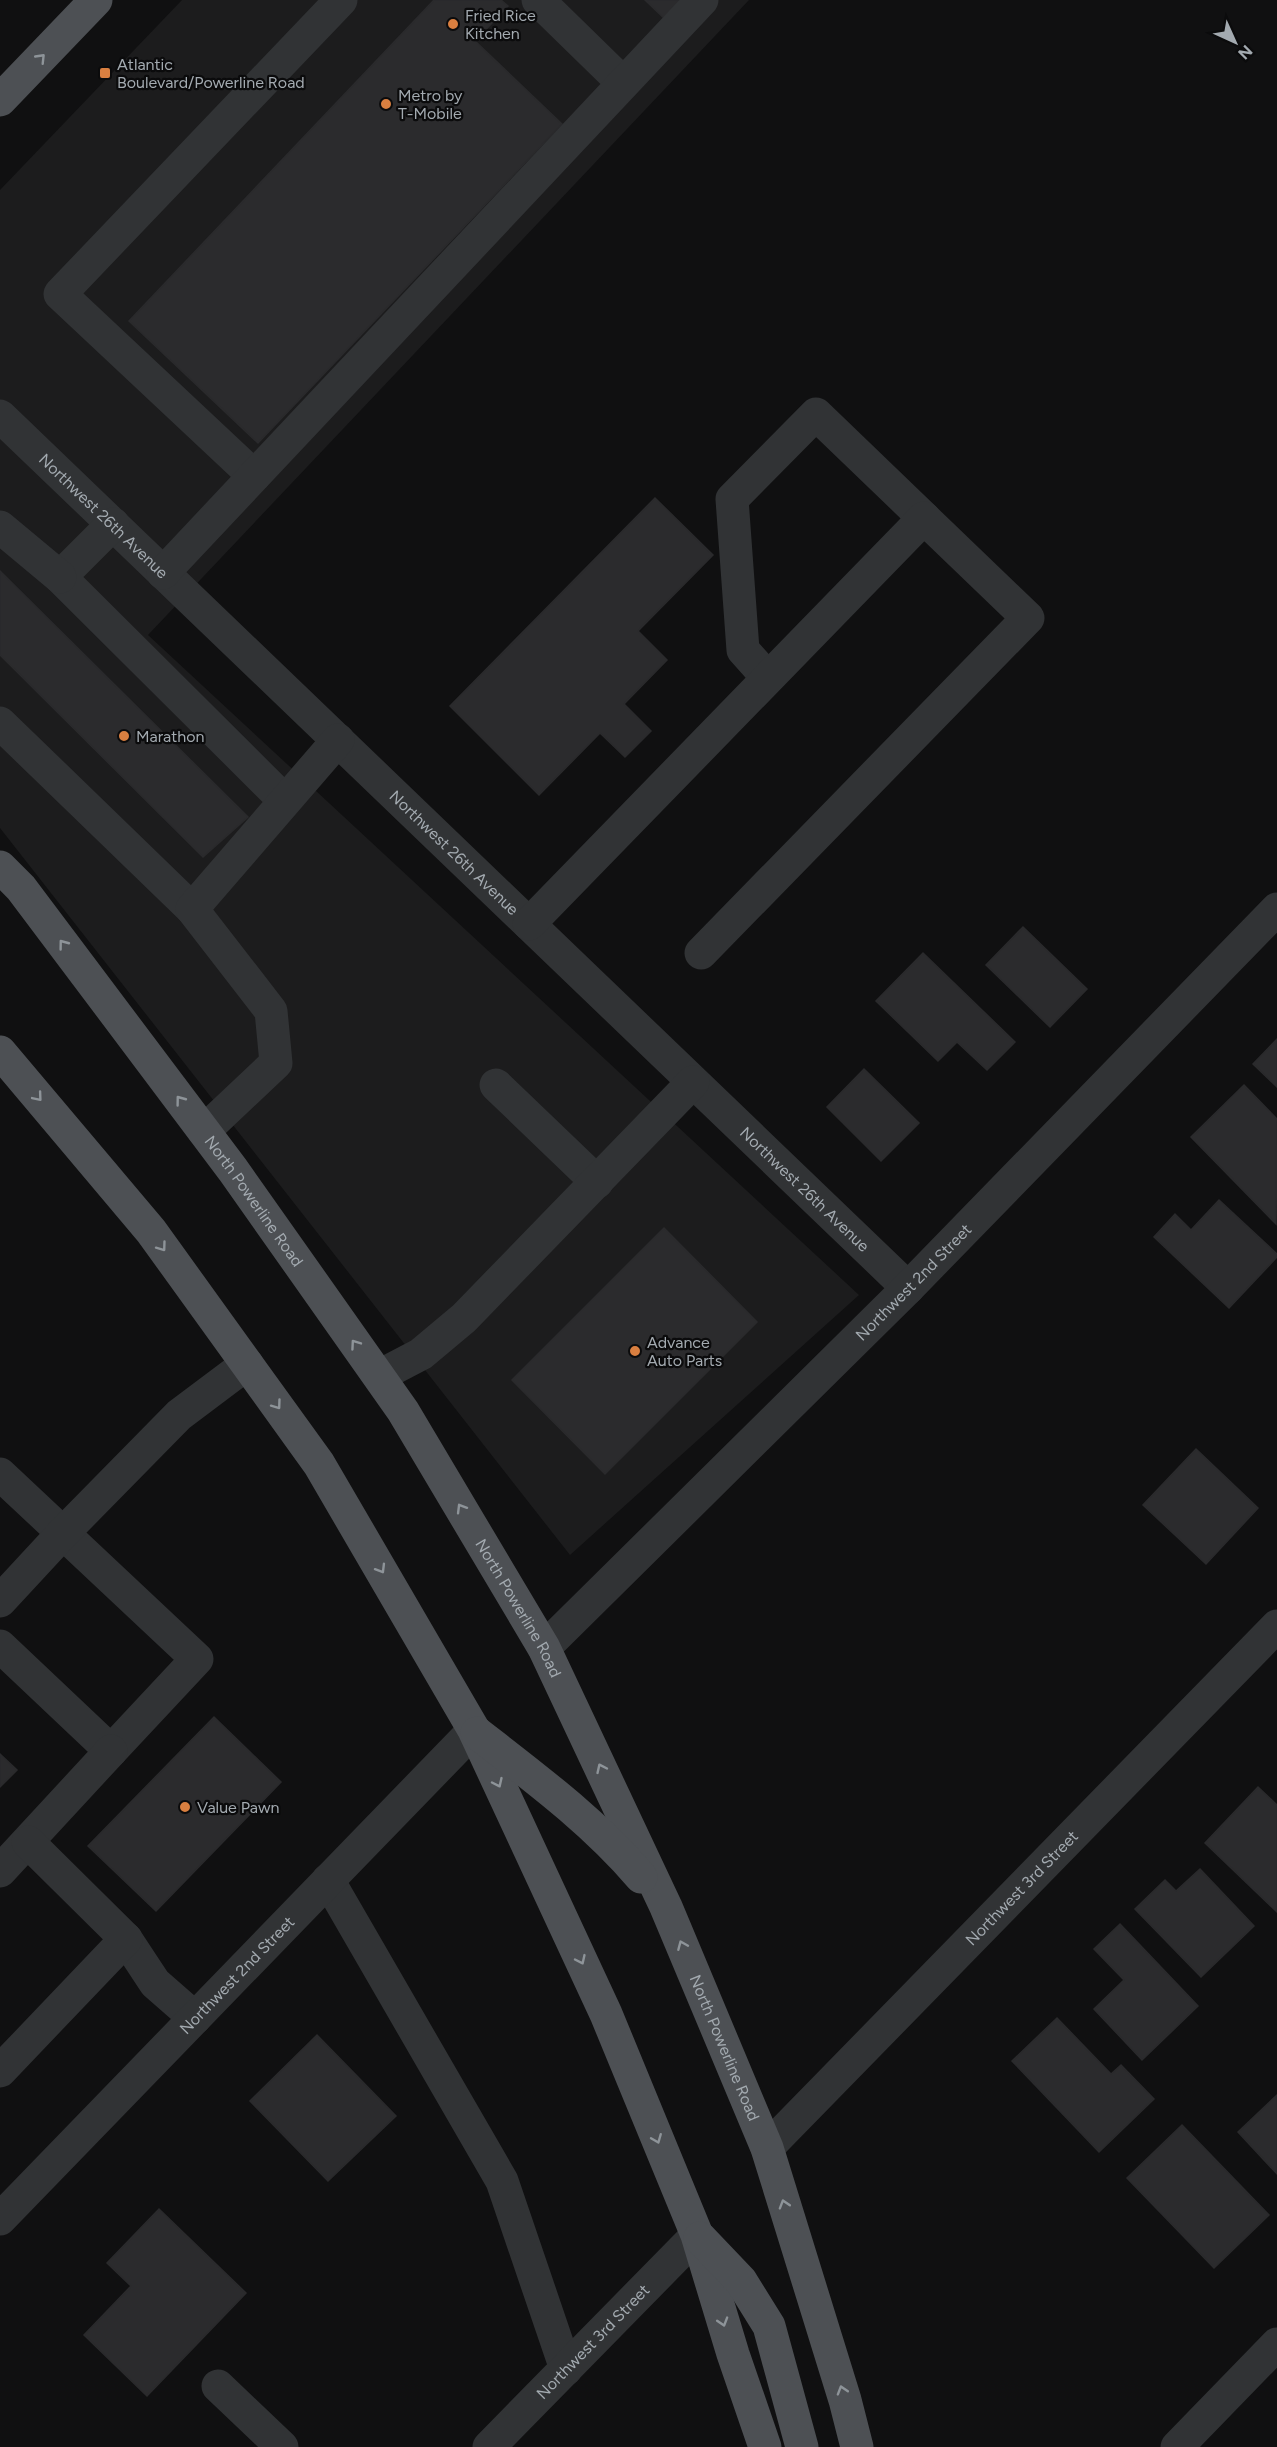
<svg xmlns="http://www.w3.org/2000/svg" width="1277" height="2447" viewBox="0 0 1277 2447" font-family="Figtree,sans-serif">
  <rect width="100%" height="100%" fill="#101011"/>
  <polygon fill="#1c1c1d" points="182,0 749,0 148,635 859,1295 570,1555 0,828 0,190"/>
  <g fill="#2b2b2d" stroke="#2a2a2c" stroke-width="1.5">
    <polygon points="434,0 501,0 508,6 475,41 562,124 258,443 129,321"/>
    <polygon points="645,0 686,0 666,20"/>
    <polygon points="655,498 713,555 638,631 667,660 624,704 651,731 625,757 600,733 539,795 450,706"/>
    <polygon points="0,571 248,817 203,857 0,655"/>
    <polygon points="1023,927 1087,989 1050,1027 986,965"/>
    <polygon points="923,953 1015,1042 987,1070 957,1042 938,1061 876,1001"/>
    <polygon points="1277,1039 1277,1087 1253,1064"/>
    <polygon points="864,1069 919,1123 881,1161 827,1107"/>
    <polygon points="1244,1085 1277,1119 1276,1224 1191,1137"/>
    <polygon points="1219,1200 1277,1254 1277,1257 1229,1308 1154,1237 1175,1214 1191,1230"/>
    <polygon points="664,1228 757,1322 605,1474 512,1380"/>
    <polygon points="1196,1449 1258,1508 1206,1564 1143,1505"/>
    <polygon points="214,1717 281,1782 156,1911 88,1846"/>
    <polygon points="0,1754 17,1770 0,1787"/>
    <polygon points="1258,1787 1277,1805 1277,1912 1205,1843"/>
    <polygon points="1200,1869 1254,1926 1201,1977 1135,1909 1165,1880 1176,1891"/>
    <polygon points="1120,1924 1198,2006 1142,2060 1094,2009 1124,1980 1094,1949"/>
    <polygon points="1057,2018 1111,2074 1121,2065 1154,2099 1099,2152 1012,2061"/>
    <polygon points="317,2035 396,2116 328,2181 250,2101"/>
    <polygon points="1277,2095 1277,2174 1238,2132"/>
    <polygon points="1182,2125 1269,2215 1214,2268 1127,2178"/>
    <polygon points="159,2209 246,2293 147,2396 84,2335 131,2286 107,2263"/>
  </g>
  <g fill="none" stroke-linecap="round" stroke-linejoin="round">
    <g stroke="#313335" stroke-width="33">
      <polyline points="538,0 622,82"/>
      <path id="s1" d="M0,416l908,872"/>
      <polyline points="254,476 60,294 341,0"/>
      <polyline points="113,524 60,577 284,800"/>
      <polyline points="0,527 60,577"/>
      <polyline points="163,573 702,0"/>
      <polyline points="768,678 743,650 732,499 816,414 924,518"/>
      <polyline points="0,723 192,909"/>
      <polyline points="529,924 924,518 1028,618 701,953"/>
      <polyline points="496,1085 597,1182"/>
      <polyline points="204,1131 276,1063 271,1011 192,909 338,740"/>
      <polyline points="379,1376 421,1354 464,1318 693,1082"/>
      <polyline points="0,1474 197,1659 111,1751 0,1646"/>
      <polyline points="0,1601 63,1533 179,1415 247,1364"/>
      <path id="s2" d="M544,1648l364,-360 369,-379"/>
      <polyline points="0,1871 111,1751"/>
      <polyline points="328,1880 502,2181 566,2369"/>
      <polyline points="126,1939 155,1983 195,2018"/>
      <polyline points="0,2071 126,1939 28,1842"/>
      <path id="s3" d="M767,2148l510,-522"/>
      <path id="s4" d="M0,2219l474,-489"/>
      <polyline points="218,2386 282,2447"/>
      <path id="s5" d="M489,2447l208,-212"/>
      <polyline points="1177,2447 1277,2344"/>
    </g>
    <g stroke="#4d5054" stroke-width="33">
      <polyline points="0,100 96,0"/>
      <path id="s6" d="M0,867l21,21 212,282 170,241 141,237 122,259 101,241 78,252 12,47"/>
      <polyline points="0,1052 151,1231 319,1464 474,1730 606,2014 697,2235 733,2354 765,2447"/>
      <path d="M477,1733c58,45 116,88 164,144"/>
      <polyline points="700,2238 741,2281 769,2326 802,2447"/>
    </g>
  </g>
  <defs><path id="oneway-chevron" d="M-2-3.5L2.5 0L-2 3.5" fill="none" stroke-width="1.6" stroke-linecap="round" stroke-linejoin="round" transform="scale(1.5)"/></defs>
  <g stroke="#8e9499">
    <use href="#oneway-chevron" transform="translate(41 58) rotate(-46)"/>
    <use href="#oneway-chevron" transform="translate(63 944) rotate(-127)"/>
    <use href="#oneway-chevron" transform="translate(38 1097) rotate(50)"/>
    <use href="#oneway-chevron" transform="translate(180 1100) rotate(-127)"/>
    <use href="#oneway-chevron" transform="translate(162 1247) rotate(54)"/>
    <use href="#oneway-chevron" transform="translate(355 1344) rotate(-125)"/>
    <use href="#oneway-chevron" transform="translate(277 1405) rotate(54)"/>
    <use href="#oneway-chevron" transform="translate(461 1508) rotate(-121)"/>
    <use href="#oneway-chevron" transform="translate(381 1569) rotate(59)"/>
    <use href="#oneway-chevron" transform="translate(601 1768) rotate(-115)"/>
    <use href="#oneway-chevron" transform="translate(498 1783) rotate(65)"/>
    <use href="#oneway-chevron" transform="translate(682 1945) rotate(-113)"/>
    <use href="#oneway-chevron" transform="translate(581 1960) rotate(65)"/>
    <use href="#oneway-chevron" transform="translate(657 2139) rotate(68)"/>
    <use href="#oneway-chevron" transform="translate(784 2204) rotate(-107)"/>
    <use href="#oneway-chevron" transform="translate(723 2322) rotate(73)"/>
    <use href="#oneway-chevron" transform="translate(842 2390) rotate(-107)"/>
  </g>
  <g fill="#d97f40" stroke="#0b0b0c" stroke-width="2">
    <circle cx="453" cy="24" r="6"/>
    <rect x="99" y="67" width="12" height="12" rx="3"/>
    <circle cx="386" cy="104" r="6"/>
    <circle cx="124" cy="736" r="6"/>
    <circle cx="635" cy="1351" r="6"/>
    <circle cx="185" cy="1807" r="6"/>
  </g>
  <g text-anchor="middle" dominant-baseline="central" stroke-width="4.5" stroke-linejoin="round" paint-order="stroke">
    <g font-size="16" fill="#a3aab0" stroke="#0b0b0c" text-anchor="start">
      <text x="465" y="15">Fried Rice<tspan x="465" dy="18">Kitchen</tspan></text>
      <text x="117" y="64">Atlantic<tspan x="117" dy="18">Boulevard/Powerline Road</tspan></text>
      <text x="398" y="95">Metro by<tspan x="398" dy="18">T-Mobile</tspan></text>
      <text x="136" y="736">Marathon</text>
      <text x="647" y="1342">Advance<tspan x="647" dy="18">Auto Parts</tspan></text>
      <text x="197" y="1807">Value Pawn</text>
    </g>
    <g font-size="16" fill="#a3aab0" stroke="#0b0b0c">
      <text stroke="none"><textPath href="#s1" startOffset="144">Northwest 26th Avenue</textPath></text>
      <text stroke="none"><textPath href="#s1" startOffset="630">Northwest 26th Avenue</textPath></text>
      <text stroke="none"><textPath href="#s1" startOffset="1116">Northwest 26th Avenue</textPath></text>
      <text stroke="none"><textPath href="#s6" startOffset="420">North Powerline Road</textPath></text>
      <text stroke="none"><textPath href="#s2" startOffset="520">Northwest 2nd Street</textPath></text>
      <text stroke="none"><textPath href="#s6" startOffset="906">North Powerline Road</textPath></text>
      <text stroke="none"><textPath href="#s3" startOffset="364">Northwest 3rd Street</textPath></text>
      <text stroke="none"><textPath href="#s4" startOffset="340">Northwest 2nd Street</textPath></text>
      <text stroke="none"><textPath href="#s6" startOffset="1392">North Powerline Road</textPath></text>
      <text stroke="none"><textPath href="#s5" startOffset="148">Northwest 3rd Street</textPath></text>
    </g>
  </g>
  <g transform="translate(1235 42) rotate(135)" stroke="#0b0b0c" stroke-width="4.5" paint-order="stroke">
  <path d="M0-4.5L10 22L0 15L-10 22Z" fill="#a3aab0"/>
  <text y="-9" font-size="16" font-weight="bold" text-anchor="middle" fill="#a3aab0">N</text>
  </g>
</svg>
